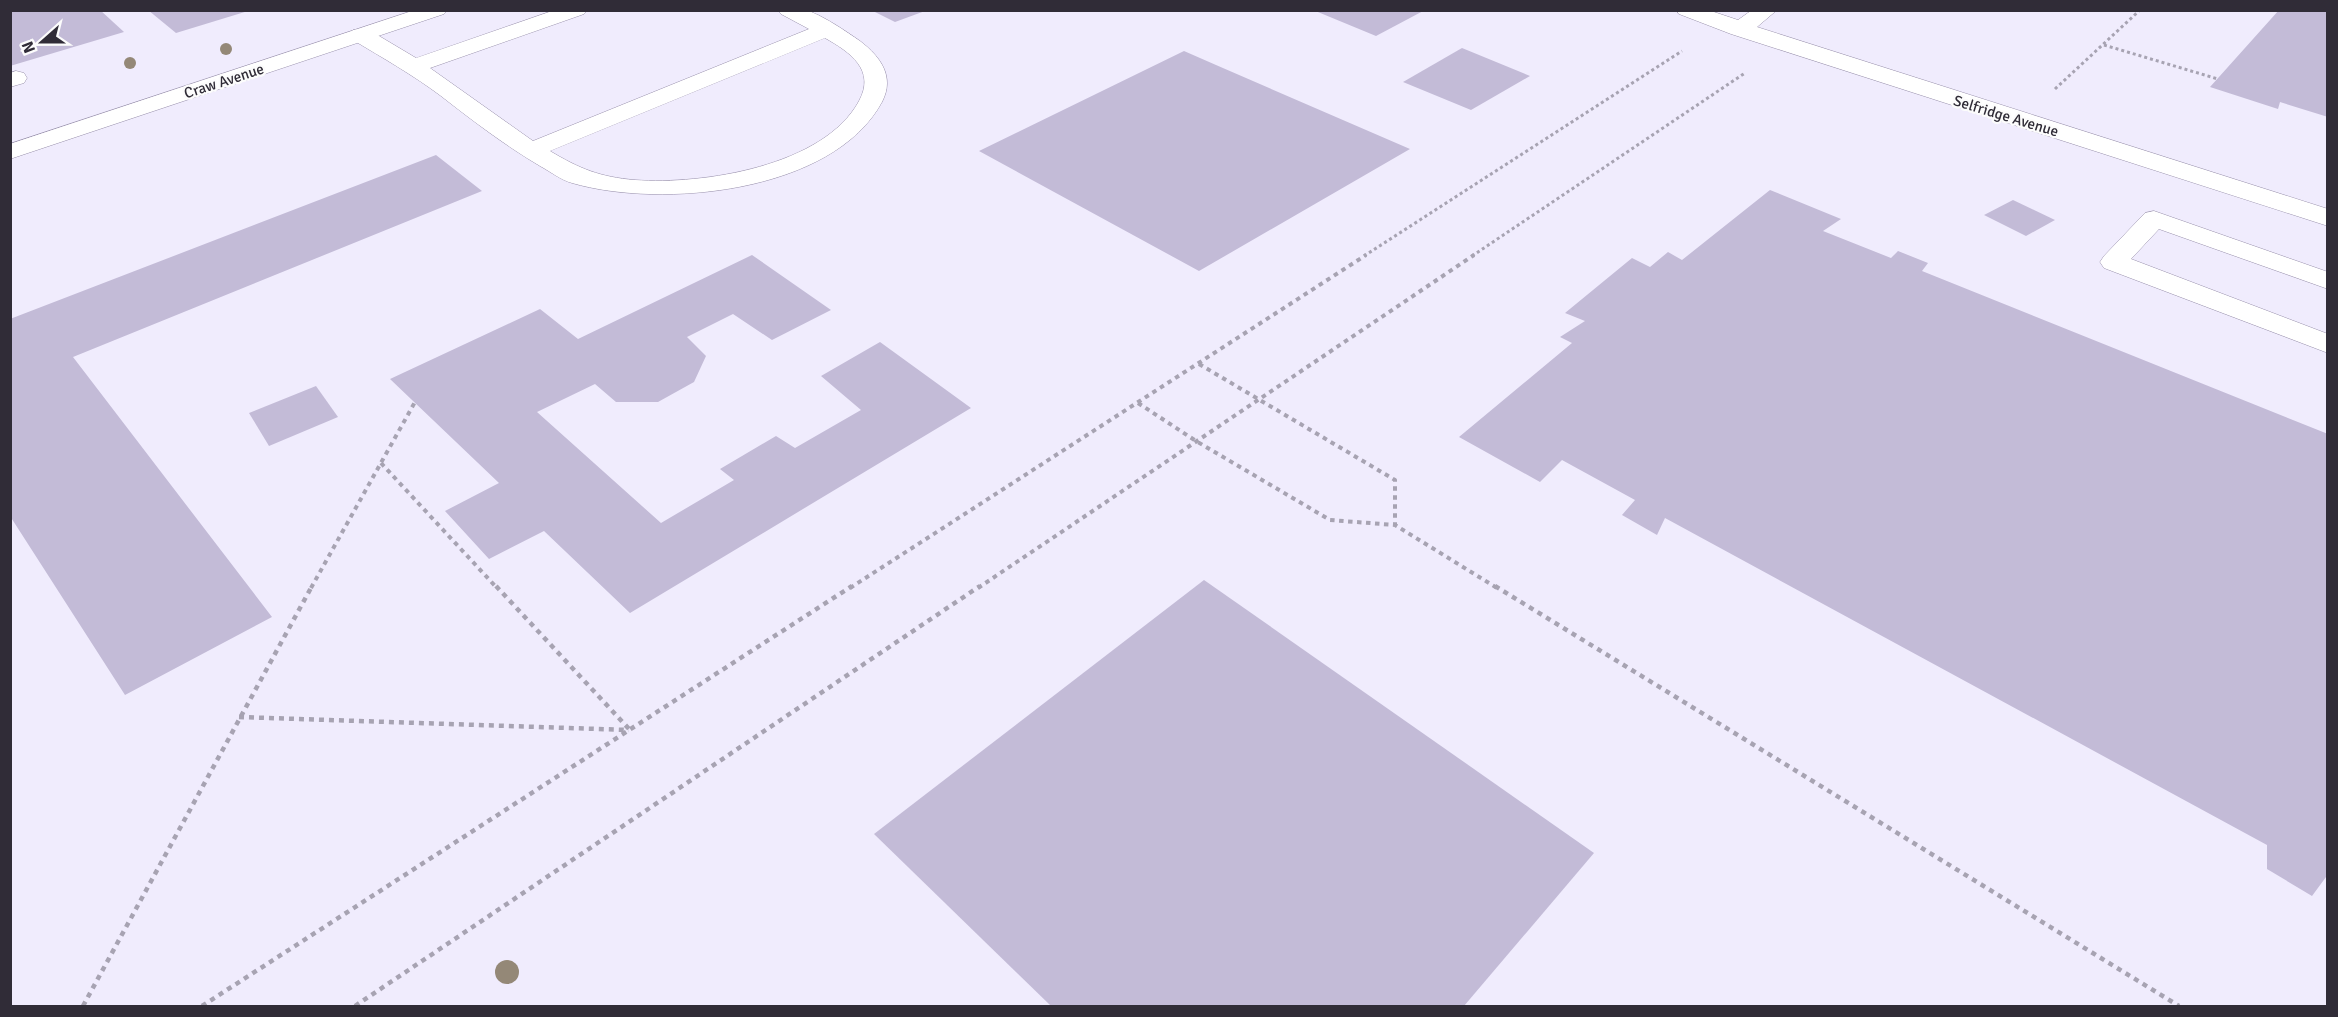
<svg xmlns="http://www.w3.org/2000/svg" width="2338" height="1017" viewBox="0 0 2338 1017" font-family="Signika,sans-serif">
  <rect width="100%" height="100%" fill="#f0ecfd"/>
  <g fill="#c3bbd7">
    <polygon points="10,10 100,10 124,32 10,66"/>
    <polygon points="148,10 248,10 248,11 176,33"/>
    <polygon points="871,10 925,10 925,11 895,22"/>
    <polygon points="1313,10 1425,10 1376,36"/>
    <polygon points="2279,10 2328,10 2328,117 2280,102 2278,109 2210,87"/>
    <polygon points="1462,48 1530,76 1471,110 1403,82"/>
    <polygon points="1184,51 1216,65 1410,149 1199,271 979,151"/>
    <polygon points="436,155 482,191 73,357 272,617 125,695 10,516 10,319"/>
    <polygon points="1770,190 1841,219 1823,231 1891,258 1898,251 1928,263 1922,271 2328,434 2328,878 2326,877 2312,896 2267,869 2267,845 1665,518 1657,535 1622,515 1635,500 1562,460 1540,482 1459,437 1572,343 1560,337 1585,321 1565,313 1632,258 1650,267 1668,252 1682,260"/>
    <polygon points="2013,200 2055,220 2026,236 1984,215"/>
    <polygon points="752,255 831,310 772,340 733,314 687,337 706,356 694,382 658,402 616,402 595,384 537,412 661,523 734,480 720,469 776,436 795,448 861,410 821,376 880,342 971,408 630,613 544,531 489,559 445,511 499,483 390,379 540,309 578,339"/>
    <polygon points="316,386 338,417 269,446 249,413"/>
    <polygon points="1204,580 1594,853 1464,1006 1051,1006 874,834"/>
  </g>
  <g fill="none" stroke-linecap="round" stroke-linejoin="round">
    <g stroke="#9991ac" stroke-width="1">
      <g id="lane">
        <path d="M555,10h32l-3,4 -154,54 103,73 276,-112 -28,-15 -3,-4c8,0 19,-1 27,0 16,4 42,22 55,31 21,16 35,36 22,61 -49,91 -221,107 -310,81 -11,-3 -21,-11 -32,-17 -34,-20 -67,-45 -99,-70 -28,-21 -58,-38 -88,-56l-3,-5 3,-5 8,-1 8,1 47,28zM825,38c25,14 51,32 34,63 -35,65 -156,84 -224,79 -35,-3 -55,-11 -85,-29z"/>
        <polygon points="16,71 24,73 27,78 24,83 10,87 10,73"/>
        <polygon points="2154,211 2328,272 2328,289 2159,229 2131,259 2328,334 2328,353 2104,268 2100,262 2104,256 2145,213"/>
      </g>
    </g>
    <g stroke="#9991ac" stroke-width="1">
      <g id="street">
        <polygon points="415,10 447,10 444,14 10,159 10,144"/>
        <polygon points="1676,10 1708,10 1738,20 1752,10 1777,10 1757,27 2328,209 2328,226 1731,34 1679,14"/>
      </g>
    </g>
    <g stroke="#a7a3b2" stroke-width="3" stroke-dasharray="3 3" stroke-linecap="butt">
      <polyline points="2104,45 2218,79"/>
      <polyline points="2055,89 2140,10"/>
      <polyline points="1364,256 1682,51"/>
      <polyline points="1472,256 1745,73"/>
    </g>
    <g stroke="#a7a3b2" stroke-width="4" stroke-dasharray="4.5 4.5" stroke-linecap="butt">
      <polyline points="1199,364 1395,480 1395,525"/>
      <polyline points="1138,403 1196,441 1330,520 1395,525 1497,588"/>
      <polyline points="381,463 497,588"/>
      <polyline points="311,588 415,402"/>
      <polyline points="850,588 1366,255"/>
      <polyline points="978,588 1474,255"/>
    </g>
    <g stroke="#a7a3b2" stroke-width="4.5" stroke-dasharray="5 5" stroke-linecap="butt">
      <polyline points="496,586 630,730"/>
      <polyline points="1495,586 2179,1006"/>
      <polyline points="239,717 629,730"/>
      <polyline points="83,1006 312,586"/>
      <polyline points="202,1006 852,586"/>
      <polyline points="355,1006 980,586"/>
    </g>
    <use href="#lane" fill="#fff" fill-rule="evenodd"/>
    <use href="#street" fill="#fff" fill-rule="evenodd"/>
  </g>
  <g fill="#948877">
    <circle cx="226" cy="49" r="6"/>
    <circle cx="130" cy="63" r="6"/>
    <circle cx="507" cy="972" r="12"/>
  </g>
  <g text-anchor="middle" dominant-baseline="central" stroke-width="4.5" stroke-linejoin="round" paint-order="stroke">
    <g font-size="15" fill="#302c37" stroke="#fcfcfc">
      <text transform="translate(224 81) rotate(-18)">Craw Avenue</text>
      <text transform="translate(2006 116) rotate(17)">Selfridge Avenue</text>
    </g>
  </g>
  <rect width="2338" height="1017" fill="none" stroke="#302c37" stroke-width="24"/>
  <g transform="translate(42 42) rotate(249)" stroke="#fcfcfc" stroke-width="4.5" paint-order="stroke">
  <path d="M0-4.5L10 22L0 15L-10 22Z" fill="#302c37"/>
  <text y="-9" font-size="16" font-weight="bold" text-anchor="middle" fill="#302c37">N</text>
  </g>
</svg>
